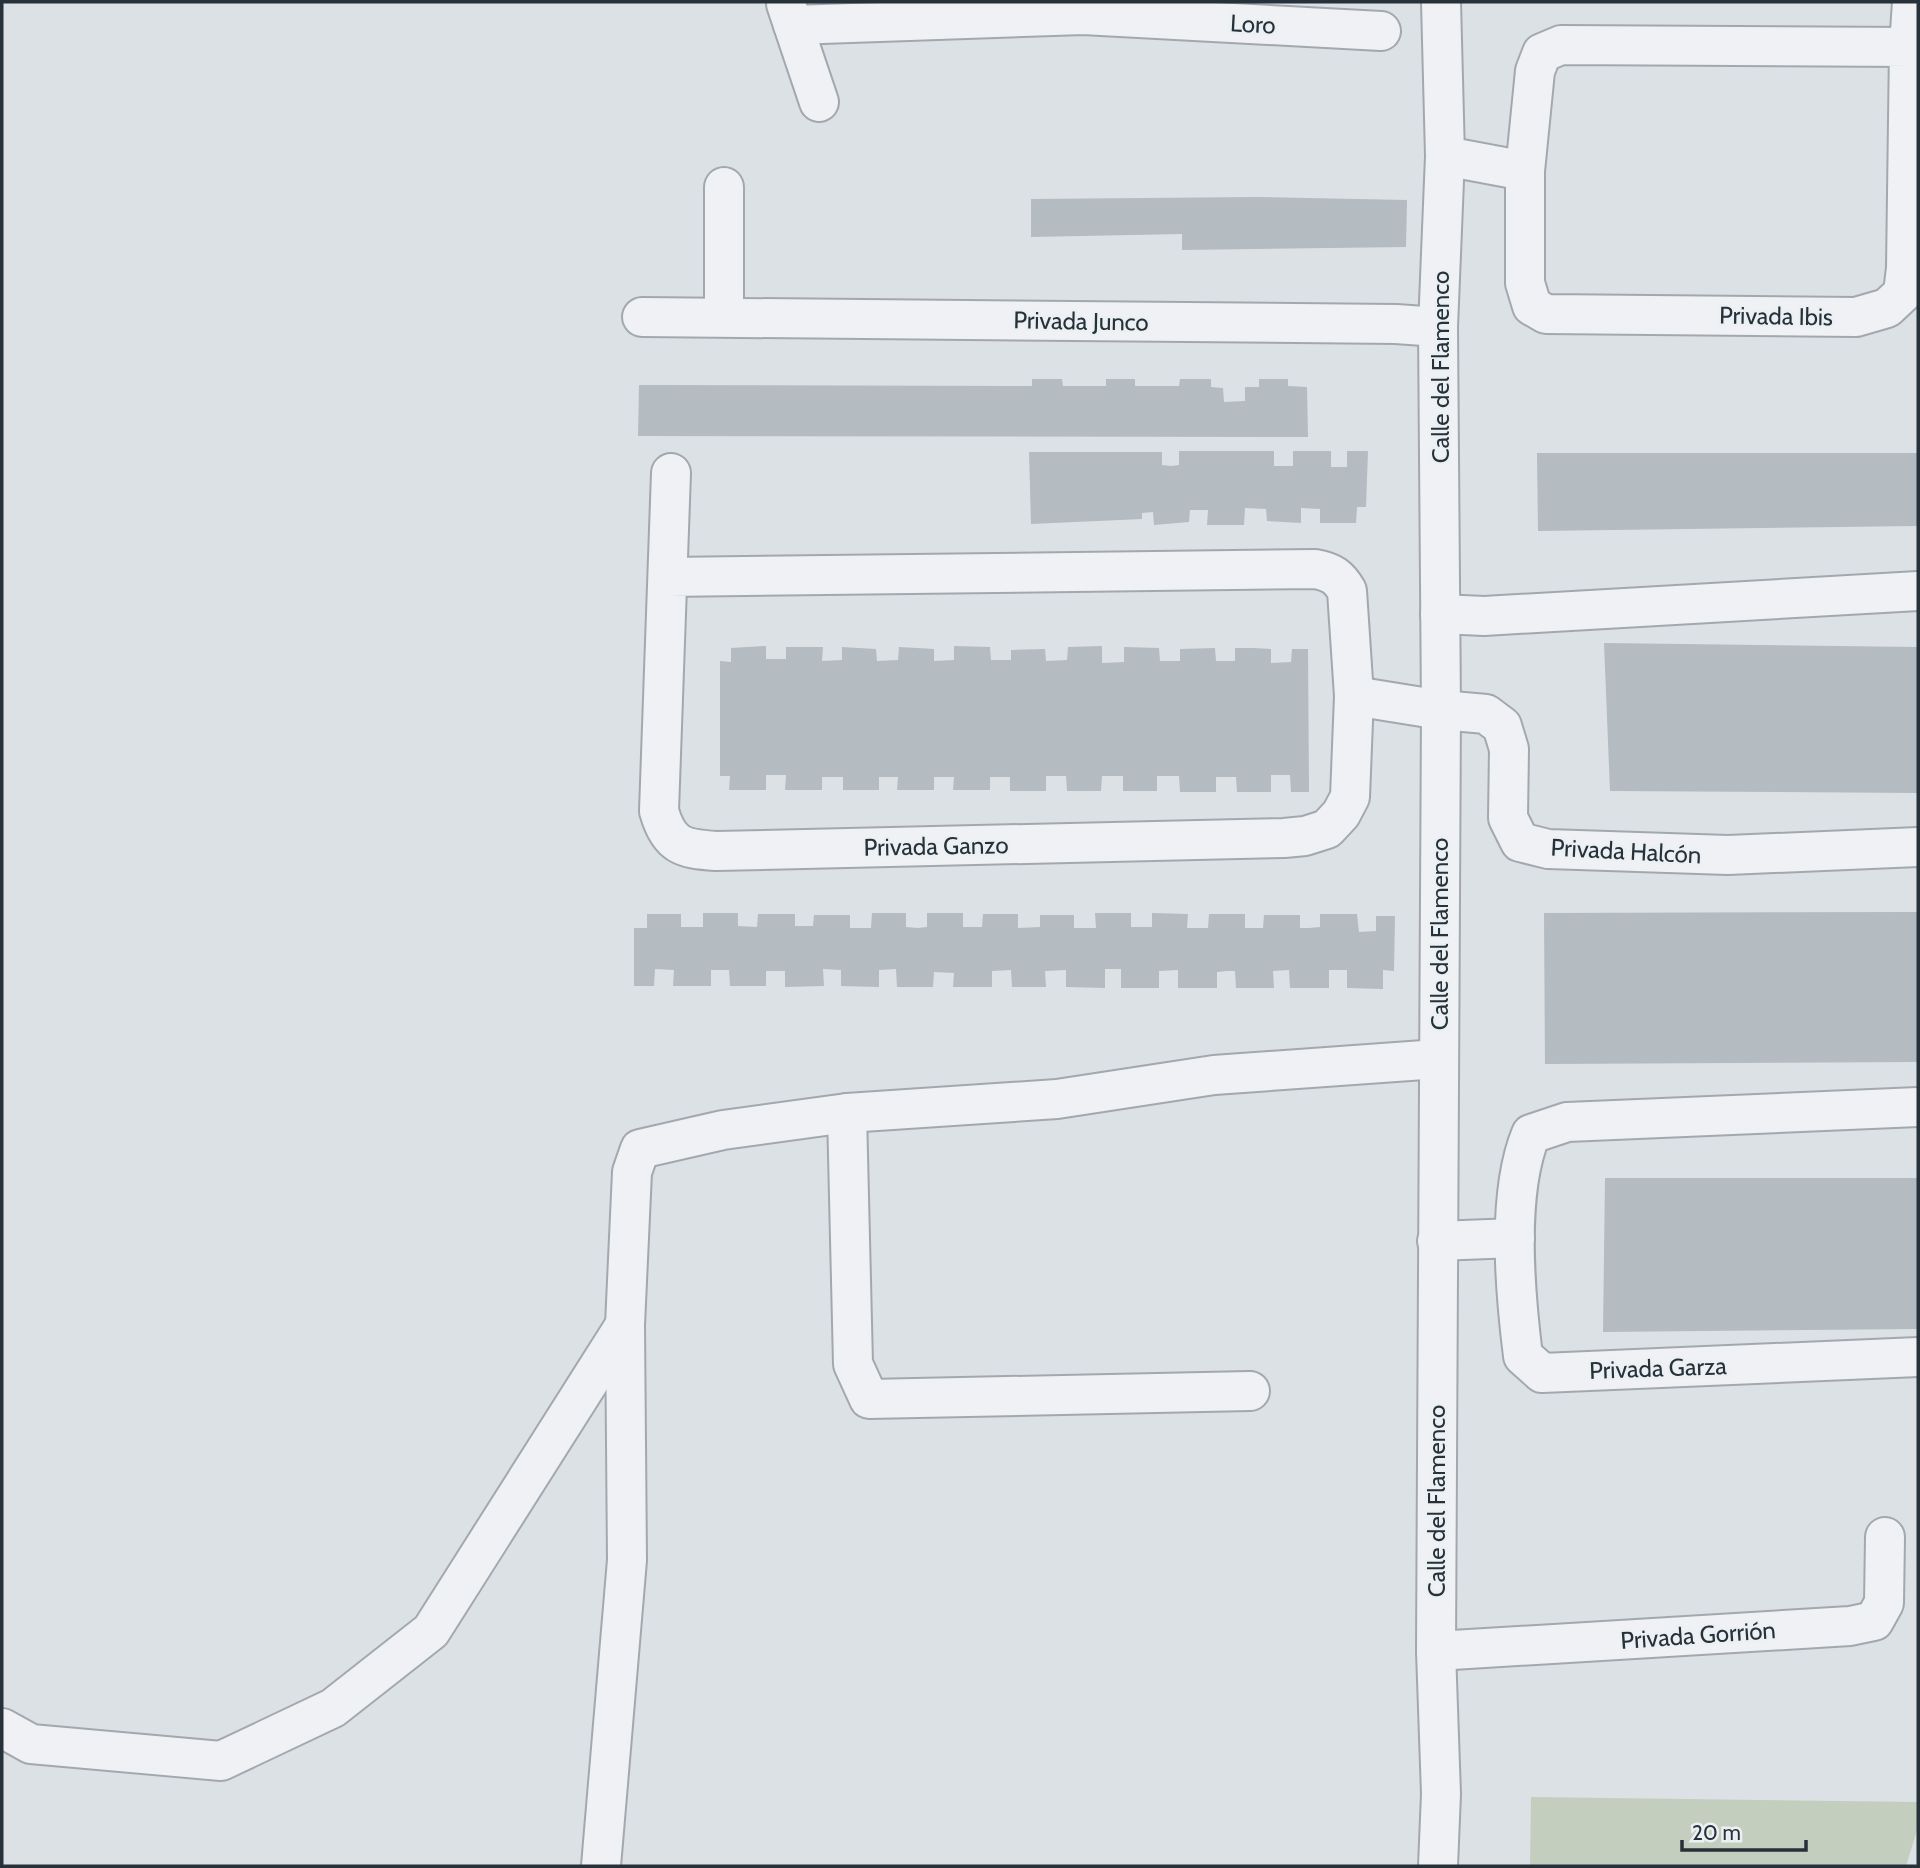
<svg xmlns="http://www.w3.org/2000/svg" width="1920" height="1868" viewBox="0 0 1920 1868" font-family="Cabin,sans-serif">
  <rect width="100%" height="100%" fill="#dce1e5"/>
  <polygon fill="#c4cebe" points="1531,1797 1918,1802 1918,1827 1906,1866 1530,1866"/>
  <g fill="#b4bbc1">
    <polygon points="1257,197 1407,200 1406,247 1182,250 1182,234 1031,237 1031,199"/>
    <polygon points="1032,379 1062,379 1063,386 1106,386 1106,379 1135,379 1135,386 1179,386 1180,379 1211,379 1211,387 1223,388 1224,402 1245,401 1245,387 1259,387 1259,379 1288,379 1288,386 1307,387 1308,437 638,436 639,385 1032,386"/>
    <polygon points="1179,451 1274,451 1274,466 1293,466 1293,451 1331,451 1331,467 1347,467 1347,451 1368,451 1366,507 1357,507 1356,523 1320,523 1320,509 1301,508 1301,523 1267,521 1266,509 1245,508 1244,525 1207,525 1208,510 1190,510 1189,522 1154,525 1153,512 1142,513 1142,519 1031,524 1029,452 1162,452 1162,465 1171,466 1179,465"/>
    <polygon points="1537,453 1918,453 1918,526 1538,531"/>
    <polygon points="1604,643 1918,647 1918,793 1610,791"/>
    <polygon points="766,646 766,659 786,659 786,647 823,647 822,661 842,660 842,647 876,649 877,661 898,660 899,647 934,649 934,661 954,660 954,646 990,647 991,660 1011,660 1011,650 1045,649 1046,661 1067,660 1068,647 1102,646 1102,663 1124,662 1124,647 1159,648 1160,661 1180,661 1180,649 1215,648 1216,661 1235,661 1235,648 1253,648 1271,649 1271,663 1291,662 1292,649 1308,649 1309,792 1291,792 1290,775 1271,775 1271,792 1237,792 1236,777 1216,777 1216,792 1180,792 1179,776 1157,776 1157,791 1123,791 1123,776 1102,776 1101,791 1067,791 1066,776 1046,776 1046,791 1010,791 1010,777 990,777 990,790 953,790 954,777 934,777 934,790 897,790 898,777 879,777 879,790 843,790 843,777 822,777 822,790 785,790 786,775 766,775 766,790 729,790 730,776 720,776 720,661 731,662 731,648"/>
    <polygon points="1918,912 1918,1062 1545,1064 1544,913"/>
    <polygon points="703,913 738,913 738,926 757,927 758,914 795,914 795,926 813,926 814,915 850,915 850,928 871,928 872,913 906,913 906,927 918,928 927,927 927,913 963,913 963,927 982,927 983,914 1018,914 1018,928 1040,927 1040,915 1074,915 1074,928 1096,928 1095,913 1131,913 1131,927 1152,927 1152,913 1188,914 1187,928 1208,928 1209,914 1245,914 1245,928 1263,928 1264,915 1300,915 1300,928 1309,928 1320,927 1320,914 1357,914 1359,932 1376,931 1376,916 1395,916 1394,971 1383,970 1383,989 1347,988 1347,970 1329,970 1329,988 1290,988 1289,970 1273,971 1274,988 1236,988 1235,971 1227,971 1217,972 1217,988 1178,988 1178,970 1159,971 1159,988 1121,988 1121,969 1105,969 1105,988 1066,987 1066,970 1045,971 1046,987 1012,987 1011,970 992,971 992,987 953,987 954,973 934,972 933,987 897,987 896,969 879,970 879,987 841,986 841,970 823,969 824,986 785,987 785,971 766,971 766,986 730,986 729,970 711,970 711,986 673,986 674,970 655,969 654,986 634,986 634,928 647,928 647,914 681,914 681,927 703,927"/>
    <polygon points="1605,1178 1918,1178 1918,1329 1603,1332"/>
  </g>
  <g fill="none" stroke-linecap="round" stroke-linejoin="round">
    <g stroke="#a2a9ae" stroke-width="42">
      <g id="minor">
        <polyline points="786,4 819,102"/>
        <polyline points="793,25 1083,15 1381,31"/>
        <polyline points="1909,47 1561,45 1542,53 1535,71 1525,171 1525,283 1532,306 1546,314 1856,317 1887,308 1903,293 1906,268 1909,47 1912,2"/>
        <polyline points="1445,156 1525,171"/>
        <polyline points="642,317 1396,324 1438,327"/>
        <polyline points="724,317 724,187"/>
        <path d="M668,577l647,-8c17,3 24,8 32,22l7,105 -4,101 -9,17 -14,15 -22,7 -21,2 -568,13c-33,-2 -47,-5 -57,-40l12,-338"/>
        <polyline points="1440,614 1484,616 1918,591"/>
        <polyline points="1354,696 1441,710 1486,714 1502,726 1509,749 1508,818 1520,842 1548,849 1728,855 1918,847"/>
        <path d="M1918,1107l-351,15 -36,12c-25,60 -16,158 -8,222l19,17 376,-16"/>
        <polyline points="847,1113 853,1364 869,1399 1250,1391"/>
        <polyline points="1437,1241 1515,1238"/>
        <polyline points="1436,1651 1850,1626 1874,1621 1884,1603 1885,1537"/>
        <polyline points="2,1728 31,1744 221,1761 333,1708 431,1631 625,1325"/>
        <polyline points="601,1866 627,1560 625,1325 632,1172 640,1149 723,1130 847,1113 1057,1099 1214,1075 1438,1059"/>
        <polyline points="1438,1866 1441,1794 1436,1651 1441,710 1438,327 1445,156 1441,2"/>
      </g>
    </g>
    <use href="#minor" stroke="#eff1f4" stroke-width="38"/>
  </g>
  <g text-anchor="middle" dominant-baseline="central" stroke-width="5" stroke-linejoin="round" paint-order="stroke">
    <g font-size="24" fill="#27313a" stroke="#ebf0f3">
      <text transform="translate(1253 24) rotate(3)">Loro</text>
      <text transform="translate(1776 316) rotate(1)">Privada Ibis</text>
      <text transform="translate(1081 321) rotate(1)">Privada Junco</text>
      <text transform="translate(1440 367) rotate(-90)">Calle del Flamenco</text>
      <text transform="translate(936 846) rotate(-1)">Privada Ganzo</text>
      <text transform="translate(1626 851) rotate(3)">Privada Halcón</text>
      <text transform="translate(1439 934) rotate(-90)">Calle del Flamenco</text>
      <text transform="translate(1658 1368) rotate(-2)">Privada Garza</text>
      <text transform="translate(1436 1501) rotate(-90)">Calle del Flamenco</text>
      <text transform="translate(1698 1635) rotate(-4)">Privada Gorrión</text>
    </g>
  </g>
  <rect width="1920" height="1868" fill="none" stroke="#27313a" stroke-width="7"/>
  <path d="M1682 1840v10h124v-10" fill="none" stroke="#27313a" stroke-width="3.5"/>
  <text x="1692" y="1840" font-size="21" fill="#27313a" stroke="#ebf0f3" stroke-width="5" paint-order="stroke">20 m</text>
</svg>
